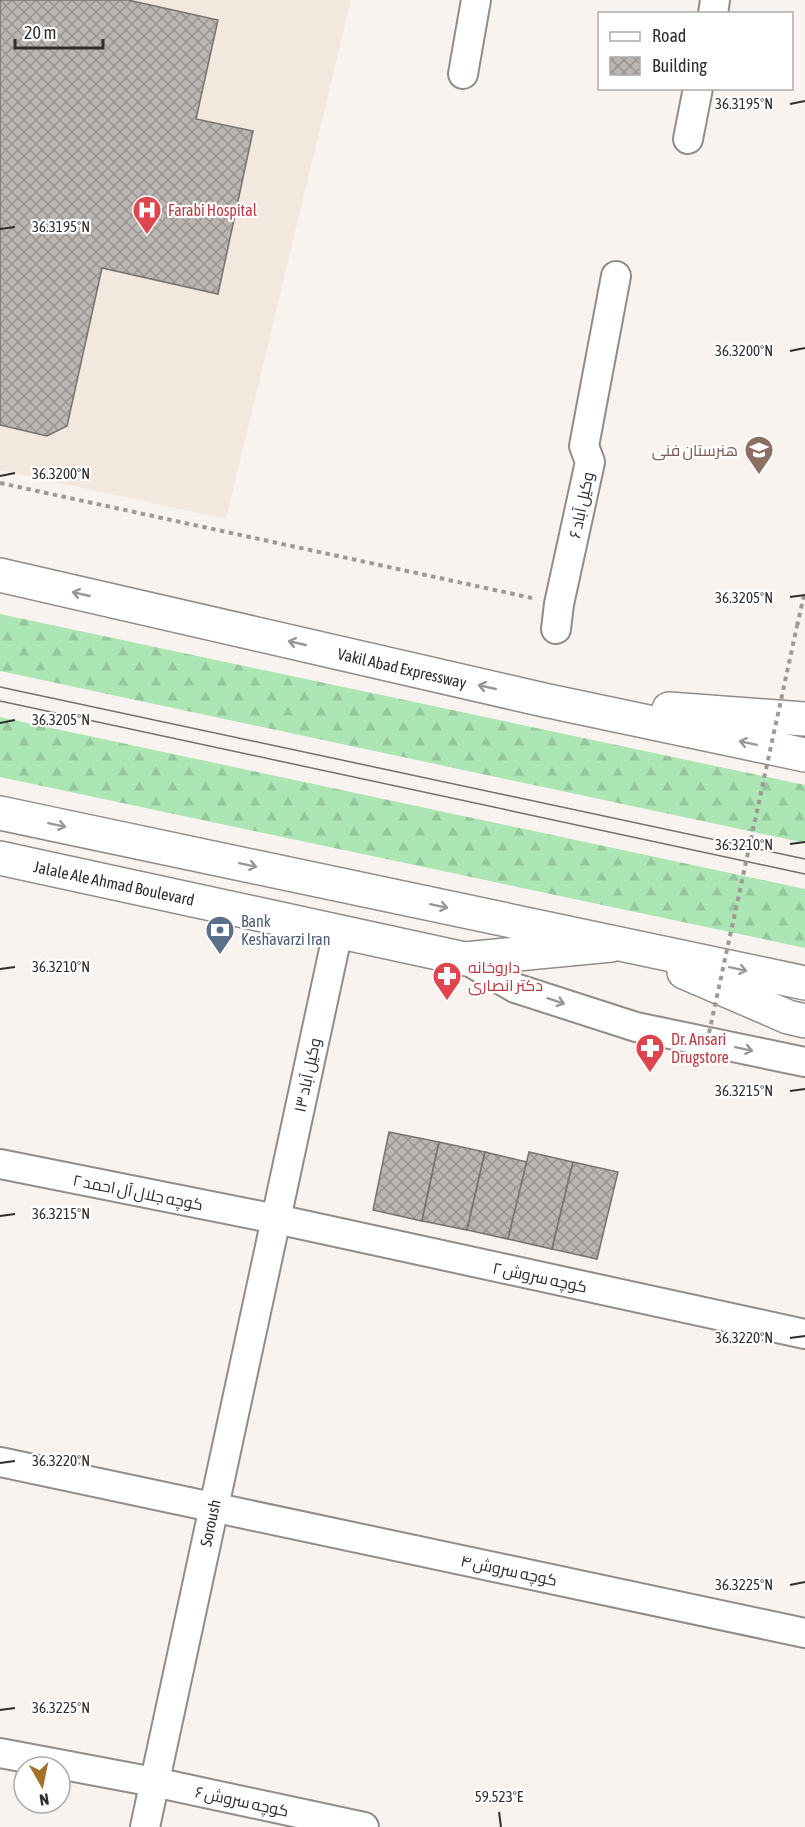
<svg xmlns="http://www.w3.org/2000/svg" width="805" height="1827" viewBox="0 0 805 1827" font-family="'Asap Condensed',Cairo,sans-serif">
  <defs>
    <pattern id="forest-firs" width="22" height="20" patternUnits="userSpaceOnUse" patternTransform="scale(1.5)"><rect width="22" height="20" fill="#ade6b5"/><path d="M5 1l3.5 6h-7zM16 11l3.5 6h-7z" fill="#95c69c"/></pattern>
    <pattern id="building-cross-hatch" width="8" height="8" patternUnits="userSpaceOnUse" patternTransform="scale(1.5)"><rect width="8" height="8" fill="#bcb6b2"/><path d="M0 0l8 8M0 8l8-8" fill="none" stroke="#999491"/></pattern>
  </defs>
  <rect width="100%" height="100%" fill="#f8f3ee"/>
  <polygon fill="#f3e8dd" points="0,0 351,0 226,519 0,470"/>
  <g fill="url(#forest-firs)">
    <polygon points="0,614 805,785 805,843 0,671"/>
    <polygon points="0,717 805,889 805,948 0,777"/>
  </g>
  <g fill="url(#building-cross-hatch)" stroke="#78726f" stroke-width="1.5">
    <polygon points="0,0 128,0 218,20 196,119 253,131 218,294 102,268 67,426 47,436 0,425"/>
    <polygon points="389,1132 439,1142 422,1221 373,1210"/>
    <polygon points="439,1142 485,1152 467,1230 422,1221"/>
    <polygon points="485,1152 527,1162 508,1239 467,1230"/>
    <polygon points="529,1152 573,1162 552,1249 508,1239"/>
    <polygon points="573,1162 618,1172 597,1259 552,1249"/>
  </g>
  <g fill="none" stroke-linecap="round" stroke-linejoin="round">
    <g stroke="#918c87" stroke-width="32">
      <g id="minor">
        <polyline points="713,14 715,0"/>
        <polyline points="463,74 476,0"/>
        <polyline points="688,139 698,88"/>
        <polyline points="556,629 559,604 590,462 584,446 616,276"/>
        <polyline points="465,959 515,988 636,1027 805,1062"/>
        <polyline points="0,1164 276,1219 805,1334"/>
        <polyline points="0,1462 805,1633"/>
        <polyline points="0,1753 154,1782 364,1827"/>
        <polyline points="145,1827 338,931"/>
      </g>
    </g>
    <g stroke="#918c87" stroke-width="36">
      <polyline id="major" points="0,858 465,959 611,945"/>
    </g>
    <g stroke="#918c87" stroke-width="36">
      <g id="highway">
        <polyline points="0,575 544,700 805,755"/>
        <polyline points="669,709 805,719"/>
        <polyline points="0,813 805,983"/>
        <polyline points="684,972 788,1017 805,1021"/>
      </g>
    </g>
    <g stroke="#9d9a96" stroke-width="4" stroke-dasharray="4.5 4.5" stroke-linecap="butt">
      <polyline points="0,483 532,598"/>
      <polyline points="797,626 805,591"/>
    </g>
    <use href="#minor" stroke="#fff" stroke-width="28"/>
    <use href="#major" stroke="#fff" stroke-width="33"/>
    <use href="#highway" stroke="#fff" stroke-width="33"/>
    <g stroke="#716e6b" stroke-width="1.5">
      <polyline points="0,687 805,859"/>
      <polyline points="0,701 805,874"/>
    </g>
    <polyline stroke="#9d9a96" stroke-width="4" stroke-dasharray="4.5 4.5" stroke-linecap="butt" points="709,1033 797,626"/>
  </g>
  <defs><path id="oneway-shaft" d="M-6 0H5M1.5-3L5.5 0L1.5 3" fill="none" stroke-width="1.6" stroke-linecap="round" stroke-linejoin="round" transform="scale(1.5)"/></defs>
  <g stroke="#989696">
    <use href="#oneway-shaft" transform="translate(81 594) rotate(-167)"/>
    <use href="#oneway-shaft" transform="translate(297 643) rotate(-167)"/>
    <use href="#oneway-shaft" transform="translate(487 687) rotate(-167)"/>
    <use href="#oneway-shaft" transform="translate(748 743) rotate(-168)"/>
    <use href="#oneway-shaft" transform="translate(57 825) rotate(12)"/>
    <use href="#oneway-shaft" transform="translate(248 865) rotate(12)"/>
    <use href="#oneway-shaft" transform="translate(439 906) rotate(12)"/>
    <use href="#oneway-shaft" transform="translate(738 969) rotate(12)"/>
    <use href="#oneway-shaft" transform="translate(556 1001) rotate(18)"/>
    <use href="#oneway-shaft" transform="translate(744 1049) rotate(12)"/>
  </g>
  <path fill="none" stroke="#302e2c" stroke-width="2" d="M790,104l15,-3M0,229l15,-2M790,351l15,-3M0,476l15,-3M790,597l15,-2M0,723l15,-3M790,844l15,-2M0,969l15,-2M790,1091l15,-2M0,1216l15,-2M790,1338l15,-2M0,1463l15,-2M790,1585l15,-3M0,1710l15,-2M499,1812l2,15"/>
  <defs>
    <g id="hospital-pin" transform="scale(1.5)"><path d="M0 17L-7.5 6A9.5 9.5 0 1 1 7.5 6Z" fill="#e0444e" stroke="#fff"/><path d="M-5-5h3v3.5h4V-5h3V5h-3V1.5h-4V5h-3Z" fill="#fff"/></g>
    <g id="school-pin" transform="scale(1.5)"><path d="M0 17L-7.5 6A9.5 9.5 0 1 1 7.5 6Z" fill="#8d6e63" stroke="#fff"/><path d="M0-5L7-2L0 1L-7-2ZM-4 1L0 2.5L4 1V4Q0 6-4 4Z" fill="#fff"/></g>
    <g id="bank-pin" transform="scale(1.5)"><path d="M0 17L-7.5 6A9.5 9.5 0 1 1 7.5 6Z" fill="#5c6f8a" stroke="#fff"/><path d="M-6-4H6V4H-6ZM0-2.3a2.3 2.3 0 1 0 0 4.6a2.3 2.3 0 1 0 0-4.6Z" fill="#fff"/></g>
    <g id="pharmacy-pin" transform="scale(1.5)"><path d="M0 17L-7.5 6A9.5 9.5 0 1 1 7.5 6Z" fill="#e0444e" stroke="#fff"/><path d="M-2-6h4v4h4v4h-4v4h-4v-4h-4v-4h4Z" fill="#fff"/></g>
  </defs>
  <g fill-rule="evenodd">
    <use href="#hospital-pin" x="147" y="210"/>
    <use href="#school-pin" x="759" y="450"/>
    <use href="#bank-pin" x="220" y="930"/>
    <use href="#pharmacy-pin" x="447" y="976"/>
    <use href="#pharmacy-pin" x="650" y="1048"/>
  </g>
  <g text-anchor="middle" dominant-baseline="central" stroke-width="4.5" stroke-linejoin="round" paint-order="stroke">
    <g font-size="16" fill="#be3a42" stroke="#fff" text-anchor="start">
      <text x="168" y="210">Farabi Hospital</text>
      <text x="468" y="967">داروخانه<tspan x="468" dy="18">دکتر انصاری</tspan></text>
      <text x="671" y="1039">Dr. Ansari<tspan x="671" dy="18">Drugstore</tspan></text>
    </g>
    <g font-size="16" fill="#785e54" stroke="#fff" text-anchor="end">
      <text x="738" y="450">هنرستان فنی</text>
    </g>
    <g font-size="16" fill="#302e2c" stroke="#fff">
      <text transform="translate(581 505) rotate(-78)">۶ وکیل آباد</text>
      <text transform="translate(402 668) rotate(13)">Vakil Abad Expressway</text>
      <text transform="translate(114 883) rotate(12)">Jalale Ale Ahmad Boulevard</text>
      <text transform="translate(307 1075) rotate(-78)">۱۳ وکیل آباد</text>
      <text transform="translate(138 1192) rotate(11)">کوچه جلال آل احمد ۲</text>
      <text transform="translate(540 1277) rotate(12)">کوچه سروش ۲</text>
      <text transform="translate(210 1523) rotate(-78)">Soroush</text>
      <text transform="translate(509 1570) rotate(12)">کوچه سروش ۴</text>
      <text transform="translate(242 1801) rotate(12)">کوچه سروش ۶</text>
    </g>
    <g font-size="16" fill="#4e5e75" stroke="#fff" text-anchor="start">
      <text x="241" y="921">Bank<tspan x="241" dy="18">Keshavarzi Iran</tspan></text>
    </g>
  </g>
  <g font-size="15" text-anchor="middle" fill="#302e2c" stroke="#fff" stroke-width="4.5" stroke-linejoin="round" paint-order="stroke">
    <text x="744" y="109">36.3195°N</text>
    <text x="61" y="232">36.3195°N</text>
    <text x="744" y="356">36.3200°N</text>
    <text x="61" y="479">36.3200°N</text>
    <text x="744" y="603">36.3205°N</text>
    <text x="61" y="725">36.3205°N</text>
    <text x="744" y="850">36.3210°N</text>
    <text x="61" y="972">36.3210°N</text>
    <text x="744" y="1096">36.3215°N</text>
    <text x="61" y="1219">36.3215°N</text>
    <text x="744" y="1343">36.3220°N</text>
    <text x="61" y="1466">36.3220°N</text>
    <text x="744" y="1590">36.3225°N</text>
    <text x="61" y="1713">36.3225°N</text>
    <text x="499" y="1802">59.523°E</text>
  </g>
  <rect x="598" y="12" width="195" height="78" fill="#ffffff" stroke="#acabab" stroke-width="1.5"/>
  <rect x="610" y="32" width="30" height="9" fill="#ffffff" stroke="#acabab" stroke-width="1.5"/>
  <text x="652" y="42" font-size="18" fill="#302e2c">Road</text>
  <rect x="610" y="57" width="30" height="18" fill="url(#building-cross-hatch)" stroke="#acabab" stroke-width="1.5"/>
  <text x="652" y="72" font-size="18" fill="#302e2c">Building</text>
  <g transform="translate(42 1785) rotate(171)"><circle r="28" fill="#ffffff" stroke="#acabab" stroke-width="1.5"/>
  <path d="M0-4.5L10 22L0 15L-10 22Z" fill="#a5702a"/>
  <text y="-9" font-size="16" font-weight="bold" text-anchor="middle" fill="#302e2c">N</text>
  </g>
  <path d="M15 39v9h88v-9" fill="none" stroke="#302e2c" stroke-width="3"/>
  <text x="24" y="39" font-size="18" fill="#302e2c" stroke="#ffffff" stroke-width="4.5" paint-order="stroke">20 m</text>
</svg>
